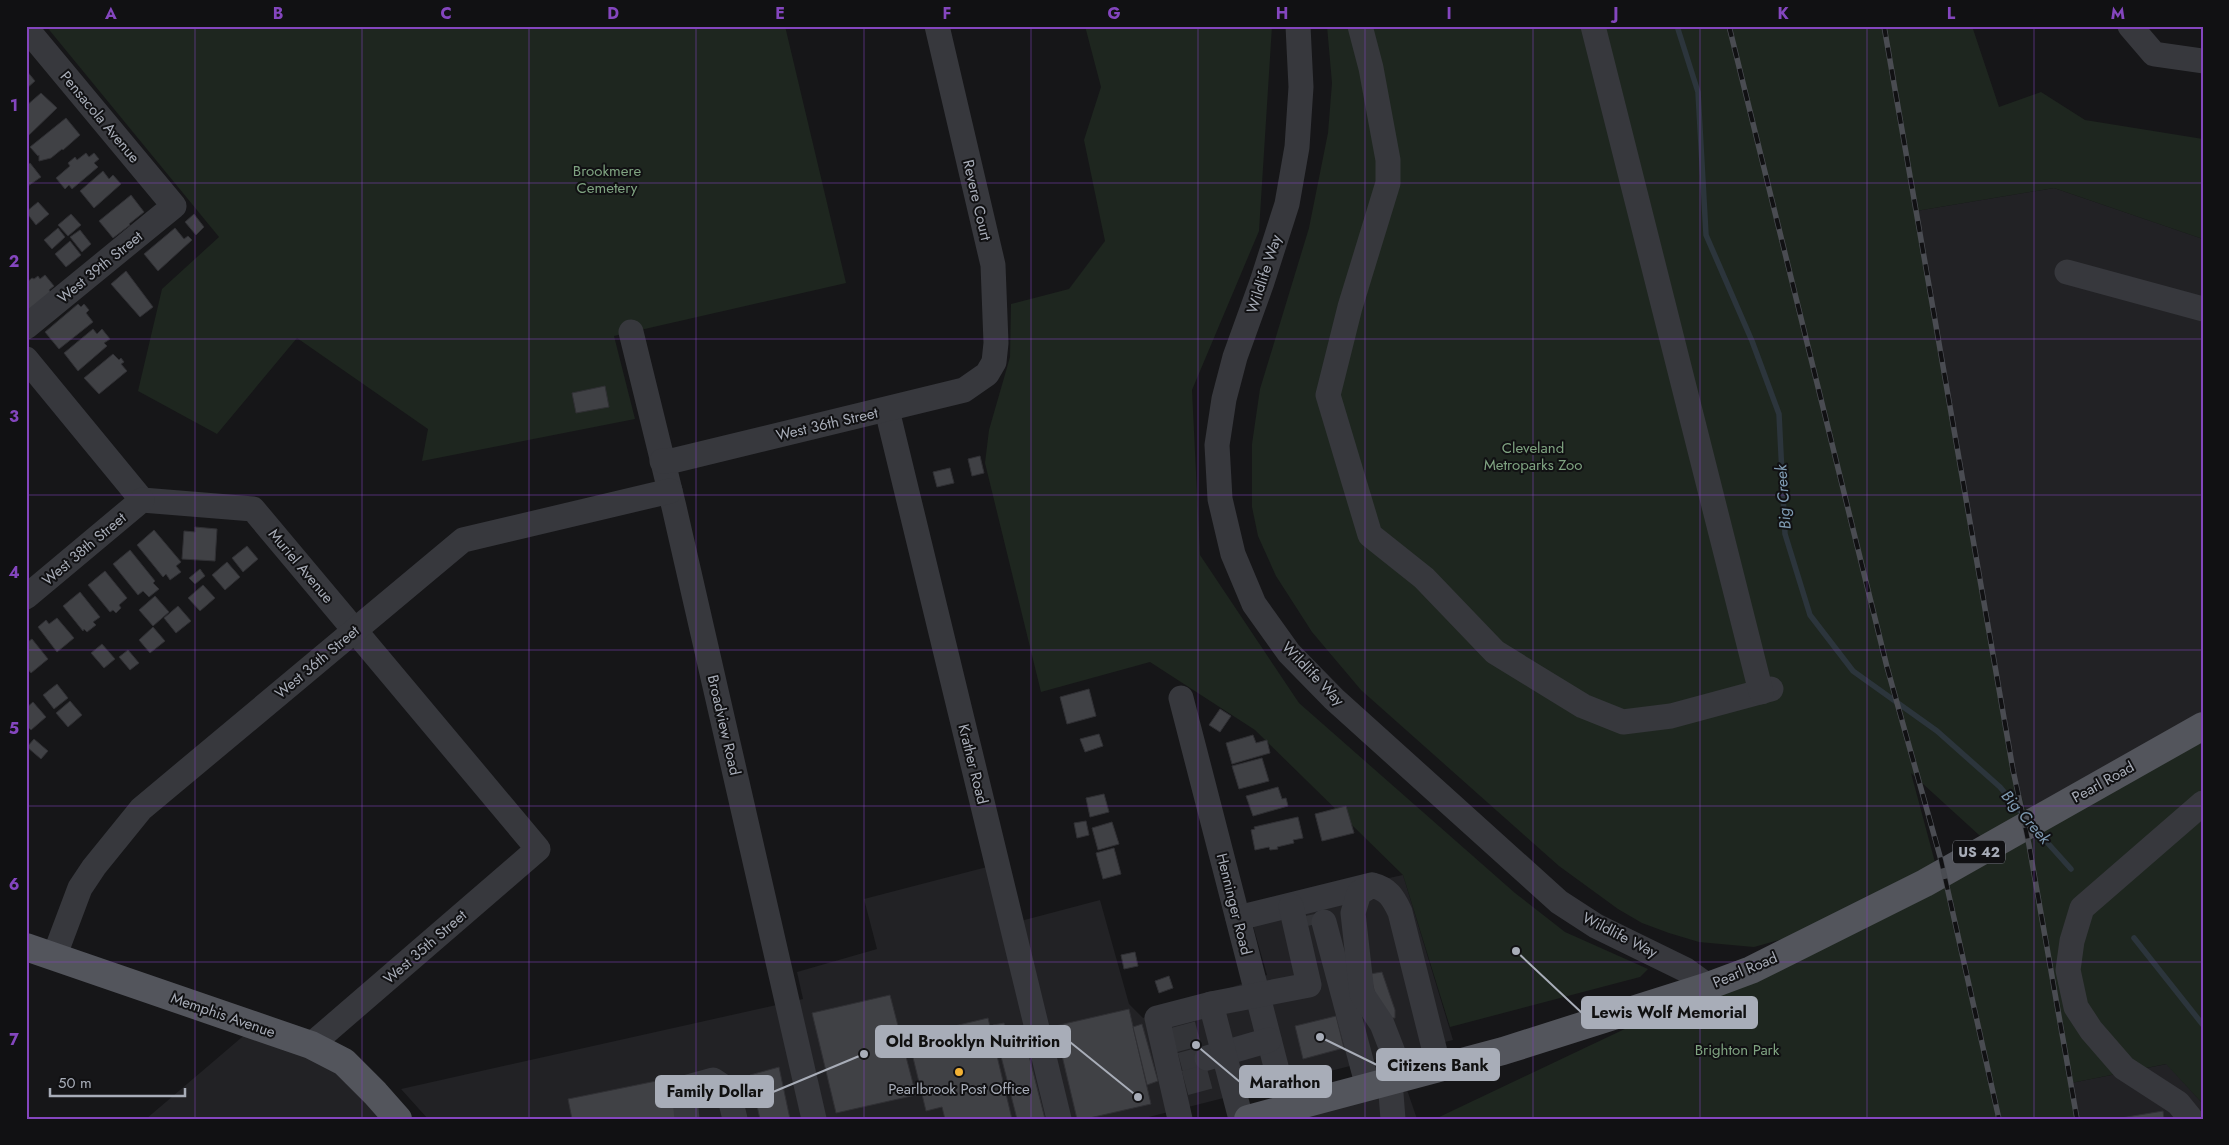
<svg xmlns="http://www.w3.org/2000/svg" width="2229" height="1145" viewBox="0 0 2229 1145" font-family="Jost,sans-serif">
  <rect width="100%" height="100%" fill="#161618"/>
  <g fill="#222225">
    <polygon points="2054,188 2203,239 2203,726 2030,823 2013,770 1916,211"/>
    <polygon points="987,867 1002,926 1100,900 1129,1004 1143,1018 1267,975 1248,908 1403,875 1453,1040 1141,1119 428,1119 401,1089 803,999 797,972 877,949 864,899"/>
    <polygon points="255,1026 311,1045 398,1119 146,1119"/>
    <polygon points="2167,1064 2203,1104 2203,1119 2077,1119 2071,1083"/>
    <polygon points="1403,1078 1417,1119 1248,1119"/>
  </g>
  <g fill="#1e261f">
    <polygon points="46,26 785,26 846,283 614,336 635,419 422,461 428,429 297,338 217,434 138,391 162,289 219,237"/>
    <polygon points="1085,26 1272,26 1259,231 1192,390 1200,555 1299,703 1515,893 1565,932 1648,969 1640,977 1450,1027 1403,875 1255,730 1150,662 1041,692 985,463 989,430 1010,357 1011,304 1069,289 1105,241 1084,140 1101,87"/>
    <polygon points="1327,26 1972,26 1999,107 2041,92 2085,120 2203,139 2203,239 2054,188 1916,211 2013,770 2030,823 2203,726 2203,1104 2166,1064 2071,1083 2077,1119 1435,1119 1785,953 1990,845 1911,773 1936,866 1800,934 1754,947 1699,942 1669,933 1642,923 1618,909 1559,866 1361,690 1312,632 1276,576 1258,536 1252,507 1252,444 1260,389 1309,228 1328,133 1332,83"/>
  </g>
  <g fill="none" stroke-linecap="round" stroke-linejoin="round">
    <g stroke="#2c353c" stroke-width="5.5">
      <polyline points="1677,26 1698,92 1706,235 1752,341 1779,414 1785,534 1810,615 1853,671 1937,731 2000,787 2025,817"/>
      <polyline points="2036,830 2071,869"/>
      <polyline points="2134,938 2203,1025"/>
    </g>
  </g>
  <g fill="#404145" stroke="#303034">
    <polygon points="26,70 35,81 26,89"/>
    <polygon points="41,93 57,108 27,137 26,106"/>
    <polygon points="66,118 80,135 63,150 62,149 51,158 39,161 39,155 38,156 30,147"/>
    <polygon points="86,153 89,157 94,153 99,159 94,163 98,167 72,189 69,185 65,189 56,178 70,166 68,163 75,157 77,160"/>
    <polygon points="30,163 41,177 28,186 26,184 26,166"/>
    <polygon points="103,171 109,179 113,175 121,184 94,208 80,191"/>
    <polygon points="131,195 144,212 129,224 130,225 113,238 99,221"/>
    <polygon points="38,202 49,214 36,225 26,212"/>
    <polygon points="71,214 81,225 68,236 58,225"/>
    <polygon points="194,214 204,227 196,235 185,222"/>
    <polygon points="58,228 65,237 52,249 44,240"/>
    <polygon points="175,228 184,239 188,236 192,240 158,271 144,254"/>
    <polygon points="80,230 91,244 82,252 70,237"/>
    <polygon points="70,241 81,255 66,267 55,254"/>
    <polygon points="126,271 153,307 140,317 111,284"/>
    <polygon points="45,275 54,286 49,290 51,293 26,313 26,283 32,278 34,279 38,276 40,279"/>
    <polygon points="78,304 81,307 84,304 89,310 86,313 93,322 59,349 45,332"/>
    <polygon points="93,329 97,334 102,329 110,339 104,343 107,346 78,371 64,353"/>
    <polygon points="113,354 119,360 121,358 124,362 121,364 127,371 99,394 84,378"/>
    <polygon points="605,386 609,407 576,413 572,393"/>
    <polygon points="980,456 984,473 972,476 968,459"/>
    <polygon points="950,468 954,483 937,487 933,472"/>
    <polygon points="195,527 217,529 215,561 182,559 184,531 195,532"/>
    <polygon points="154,530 181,562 176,566 181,572 170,580 166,574 163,577 137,545"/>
    <polygon points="247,546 258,559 243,572 232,558"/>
    <polygon points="130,550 155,581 153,583 159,589 149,597 143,591 138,595 113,564"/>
    <polygon points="227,562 240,577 225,590 212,575"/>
    <polygon points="200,569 205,576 195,584 189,578"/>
    <polygon points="105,571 127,598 119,605 121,608 116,613 113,610 110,612 88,585"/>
    <polygon points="203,585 215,598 200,611 188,598"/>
    <polygon points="80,592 100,617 93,622 96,625 87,632 84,629 83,631 63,606"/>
    <polygon points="155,596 169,612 153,626 139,610"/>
    <polygon points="178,606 191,621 176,633 164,618"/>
    <polygon points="57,618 74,638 57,652 38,627 46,620 49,624"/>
    <polygon points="153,627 165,641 150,653 139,640"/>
    <polygon points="32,639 48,659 31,673 26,667 26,643"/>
    <polygon points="102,644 115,659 104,668 91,653"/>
    <polygon points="128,650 139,663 130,670 119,657"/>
    <polygon points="57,684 68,698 54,709 43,695"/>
    <polygon points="1089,689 1096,716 1067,724 1060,697"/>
    <polygon points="70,701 82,715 68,727 56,713"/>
    <polygon points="33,702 46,717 31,730 26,725 26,708"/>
    <polygon points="1220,709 1231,716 1220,732 1209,725"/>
    <polygon points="1099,734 1103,746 1085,752 1080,739"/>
    <polygon points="1253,735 1256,743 1267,740 1270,753 1232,764 1226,743"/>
    <polygon points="34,739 48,751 41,759 27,747"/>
    <polygon points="1262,758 1269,781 1239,789 1232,766"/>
    <polygon points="1278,787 1282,799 1286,798 1288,806 1253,816 1246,796"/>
    <polygon points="1104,794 1109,812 1090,817 1086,798"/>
    <polygon points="1346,806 1354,833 1322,841 1315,814"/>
    <polygon points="1298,817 1303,838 1293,840 1294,843 1277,847 1278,849 1270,850 1269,847 1255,850 1251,830 1255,829 1254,827"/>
    <polygon points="1086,821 1089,835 1077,838 1074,823"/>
    <polygon points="1112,822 1119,844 1098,850 1092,828"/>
    <polygon points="1114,848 1121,874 1103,879 1096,853"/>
    <polygon points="1135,952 1138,966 1124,969 1121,955"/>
    <polygon points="1382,972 1395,1010 1395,1018 1381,1018 1370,974"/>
    <polygon points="1169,976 1173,988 1159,993 1155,981"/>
    <polygon points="890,995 916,1095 836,1113 812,1013"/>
    <polygon points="1129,1009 1151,1104 1085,1119 1077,1119 1055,1026"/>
    <polygon points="1336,1016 1344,1048 1303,1059 1295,1026"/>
    <polygon points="988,1018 1012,1119 945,1119 942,1107 926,1111 908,1037"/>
    <polygon points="1004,1023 1007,1036 1023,1032 1045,1119 1017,1119 993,1025"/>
    <polygon points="1142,1024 1158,1081 1147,1085 1133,1027"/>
    <polygon points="779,1067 790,1119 760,1119 750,1075"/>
    <polygon points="671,1078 679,1119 572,1119 568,1099"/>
    <polygon points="2163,1111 2164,1119 2115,1119"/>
  </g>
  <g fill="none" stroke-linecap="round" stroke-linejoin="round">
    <g stroke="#333438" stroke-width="25" stroke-dasharray="25 12" stroke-linecap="butt">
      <polyline points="1310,915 1312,925"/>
      <polyline points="1174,1040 1200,1033"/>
      <polyline points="1181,1065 1207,1058"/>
      <polyline points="1185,1083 1211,1076"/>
    </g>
    <g stroke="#37383d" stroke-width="25">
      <polyline points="1298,26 1301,87 1297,147 1287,204 1262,282 1235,357 1224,399 1217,445 1220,499 1233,554 1254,604 1289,653 1334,699 1559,902 1596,926 1686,970 1708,986"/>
      <polyline points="1360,26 1371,68 1388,160 1388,183 1350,307 1328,395 1370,535 1424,578 1495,652 1583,706 1623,722 1671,716 1771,689"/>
      <polyline points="1593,26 1761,692"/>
      <polyline points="2130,26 2154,54 2203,61"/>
      <polyline points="26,28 174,206 26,327"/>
      <polyline points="2067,272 2203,309"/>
      <polyline points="631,332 674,507 814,1119"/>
      <polyline points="26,359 142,500 253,509 538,849 311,1045"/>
      <polyline points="887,410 1059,1119"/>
      <polyline points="662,461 676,460 964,390 987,374 994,362 996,343 993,265 937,26"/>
      <polyline points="26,597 142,500"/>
      <polyline points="1181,698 1287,1109"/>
      <polyline points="1238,918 1372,885"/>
      <polyline points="1324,922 1368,1087"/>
      <polyline points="54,957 80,888 94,867 141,809 463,540 670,491"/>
      <polyline points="1207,1058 1269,1040"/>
      <path d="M1403,1078l-21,-54 -20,-30 -9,-81 6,-20 13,-8c16,4 21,12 28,27l39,156"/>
      <polyline points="1390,1081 1393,1119"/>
      <polyline points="687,1119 684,1088 713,1080 728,1090 735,1119"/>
      <polyline points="1180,1119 1157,1018 1211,1004"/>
      <polyline points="1241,1119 1211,1004 1309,985 1291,906"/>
      <polyline points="2191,1119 2178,1103 2124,1068 2091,1030 2076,1007 2068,970 2072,941 2082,908 2203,803"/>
    </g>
    <g stroke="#53555c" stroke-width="28">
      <polyline points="26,947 311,1045 344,1062 375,1093 398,1119"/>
      <polyline points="1248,1119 1503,1051 1708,986 1751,970 1925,883 2203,726"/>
    </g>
    <g stroke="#4a4c52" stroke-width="5.5">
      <g id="rail">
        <polyline points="1729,26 1887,667 1941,860 1999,1119"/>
        <polyline points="1884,26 2013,770 2029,845 2077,1119"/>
      </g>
    </g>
    <use href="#rail" stroke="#111113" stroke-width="4" stroke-dasharray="11" stroke-linecap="butt"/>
  </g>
  <path fill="none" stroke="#8446be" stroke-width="1" stroke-opacity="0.55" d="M195,26v1093M362,26v1093M529,26v1093M696,26v1093M864,26v1093M1031,26v1093M1198,26v1093M1365,26v1093M1533,26v1093M1700,26v1093M1867,26v1093M2034,26v1093M26,183h2177M26,339h2177M26,495h2177M26,650h2177M26,806h2177M26,962h2177"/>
  <circle fill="#f2b134" stroke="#111113" stroke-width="2" cx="959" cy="1072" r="5"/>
  <g text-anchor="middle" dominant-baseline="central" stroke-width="4" stroke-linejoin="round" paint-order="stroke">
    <rect fill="#111113" stroke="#7b7e86" stroke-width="1" x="1953" y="840.5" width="52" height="23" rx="4"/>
    <g font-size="14" font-weight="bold" fill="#a8adb8">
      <text x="1979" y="852">US 42</text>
    </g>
    <g font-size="15" fill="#a8adb8" stroke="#111113">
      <text transform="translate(100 117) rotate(50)">Pensacola Avenue</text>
      <text transform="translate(977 200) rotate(77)">Revere Court</text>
      <text transform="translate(100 267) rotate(-39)">West 39th Street</text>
      <text transform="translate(1264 274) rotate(-72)">Wildlife Way</text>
      <text transform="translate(827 424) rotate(-13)">West 36th Street</text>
      <text transform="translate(84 549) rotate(-40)">West 38th Street</text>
      <text transform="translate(301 566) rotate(50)">Muriel Avenue</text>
      <text transform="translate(317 662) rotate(-40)">West 36th Street</text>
      <text transform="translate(1313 674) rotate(46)">Wildlife Way</text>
      <text transform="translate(724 725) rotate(77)">Broadview Road</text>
      <text transform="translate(973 764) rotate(76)">Krather Road</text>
      <text transform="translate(2103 782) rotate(-29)">Pearl Road</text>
      <text transform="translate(1234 904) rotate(76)">Henninger Road</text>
      <text transform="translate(1620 935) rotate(27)">Wildlife Way</text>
      <text transform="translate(425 947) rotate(-41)">West 35th Street</text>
      <text transform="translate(1745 970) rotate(-23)">Pearl Road</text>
      <text transform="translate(223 1015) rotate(19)">Memphis Avenue</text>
    </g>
    <g font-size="15" fill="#7fa381" stroke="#111113">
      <text x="607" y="171">Brookmere<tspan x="607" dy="17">Cemetery</tspan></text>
      <text x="1533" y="448">Cleveland<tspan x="1533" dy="17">Metroparks Zoo</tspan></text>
      <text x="1737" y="1050">Brighton Park</text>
    </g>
    <g font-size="15" fill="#a8adb8" stroke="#111113">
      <text x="959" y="1089">Pearlbrook Post Office</text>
    </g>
    <g font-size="16" font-style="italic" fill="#7f9bb3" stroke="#111113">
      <text transform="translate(1783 497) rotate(-94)">Big Creek</text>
      <text transform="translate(2026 817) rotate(49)">Big Creek</text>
    </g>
  </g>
  <path fill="none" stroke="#a8adb8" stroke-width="2" d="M1516 951L1582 1013M1138 1097L1070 1042M1320 1037L1377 1065M1196 1045L1240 1082M864 1054L773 1092"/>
  <g fill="#a8adb8" stroke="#111113" stroke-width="2">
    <circle cx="1516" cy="951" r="5"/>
    <circle cx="1138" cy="1097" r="5"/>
    <circle cx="1320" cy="1037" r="5"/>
    <circle cx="1196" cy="1045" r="5"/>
    <circle cx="864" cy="1054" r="5"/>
  </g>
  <g fill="#a8adb8" stroke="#a8adb8" stroke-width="2">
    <rect x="1582" y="997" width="175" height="31" rx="5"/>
    <rect x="876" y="1026" width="194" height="31" rx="5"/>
    <rect x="1377" y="1049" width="122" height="31" rx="5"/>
    <rect x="1240" y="1066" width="91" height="31" rx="5"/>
    <rect x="656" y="1076" width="117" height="31" rx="5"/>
  </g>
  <g font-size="16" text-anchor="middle" font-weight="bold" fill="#111">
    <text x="1669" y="1018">Lewis Wolf Memorial</text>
    <text x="973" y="1047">Old Brooklyn Nuitrition</text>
    <text x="1438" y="1071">Citizens Bank</text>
    <text x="1285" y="1088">Marathon</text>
    <text x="715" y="1097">Family Dollar</text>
  </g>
  <rect width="2229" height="1145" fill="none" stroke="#111113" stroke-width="55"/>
  <path d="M50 1088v8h135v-8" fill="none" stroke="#a8adb8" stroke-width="2.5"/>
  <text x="58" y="1088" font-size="15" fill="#a8adb8" stroke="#111113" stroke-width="4" paint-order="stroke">50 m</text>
  <rect x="28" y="28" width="2174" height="1090" fill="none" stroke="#8446be" stroke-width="2"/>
  <g font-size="16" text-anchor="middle" font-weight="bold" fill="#8446be">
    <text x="111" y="19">A</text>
    <text x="278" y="19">B</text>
    <text x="446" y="19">C</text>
    <text x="613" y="19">D</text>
    <text x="780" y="19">E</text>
    <text x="947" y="19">F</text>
    <text x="1114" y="19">G</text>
    <text x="1282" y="19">H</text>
    <text x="1449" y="19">I</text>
    <text x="1616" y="19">J</text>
    <text x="1783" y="19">K</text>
    <text x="1951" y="19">L</text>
    <text x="2118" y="19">M</text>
    <text x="14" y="111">1</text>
    <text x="14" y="267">2</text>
    <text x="14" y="422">3</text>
    <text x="14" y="578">4</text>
    <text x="14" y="734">5</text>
    <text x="14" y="890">6</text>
    <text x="14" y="1045">7</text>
  </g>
</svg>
